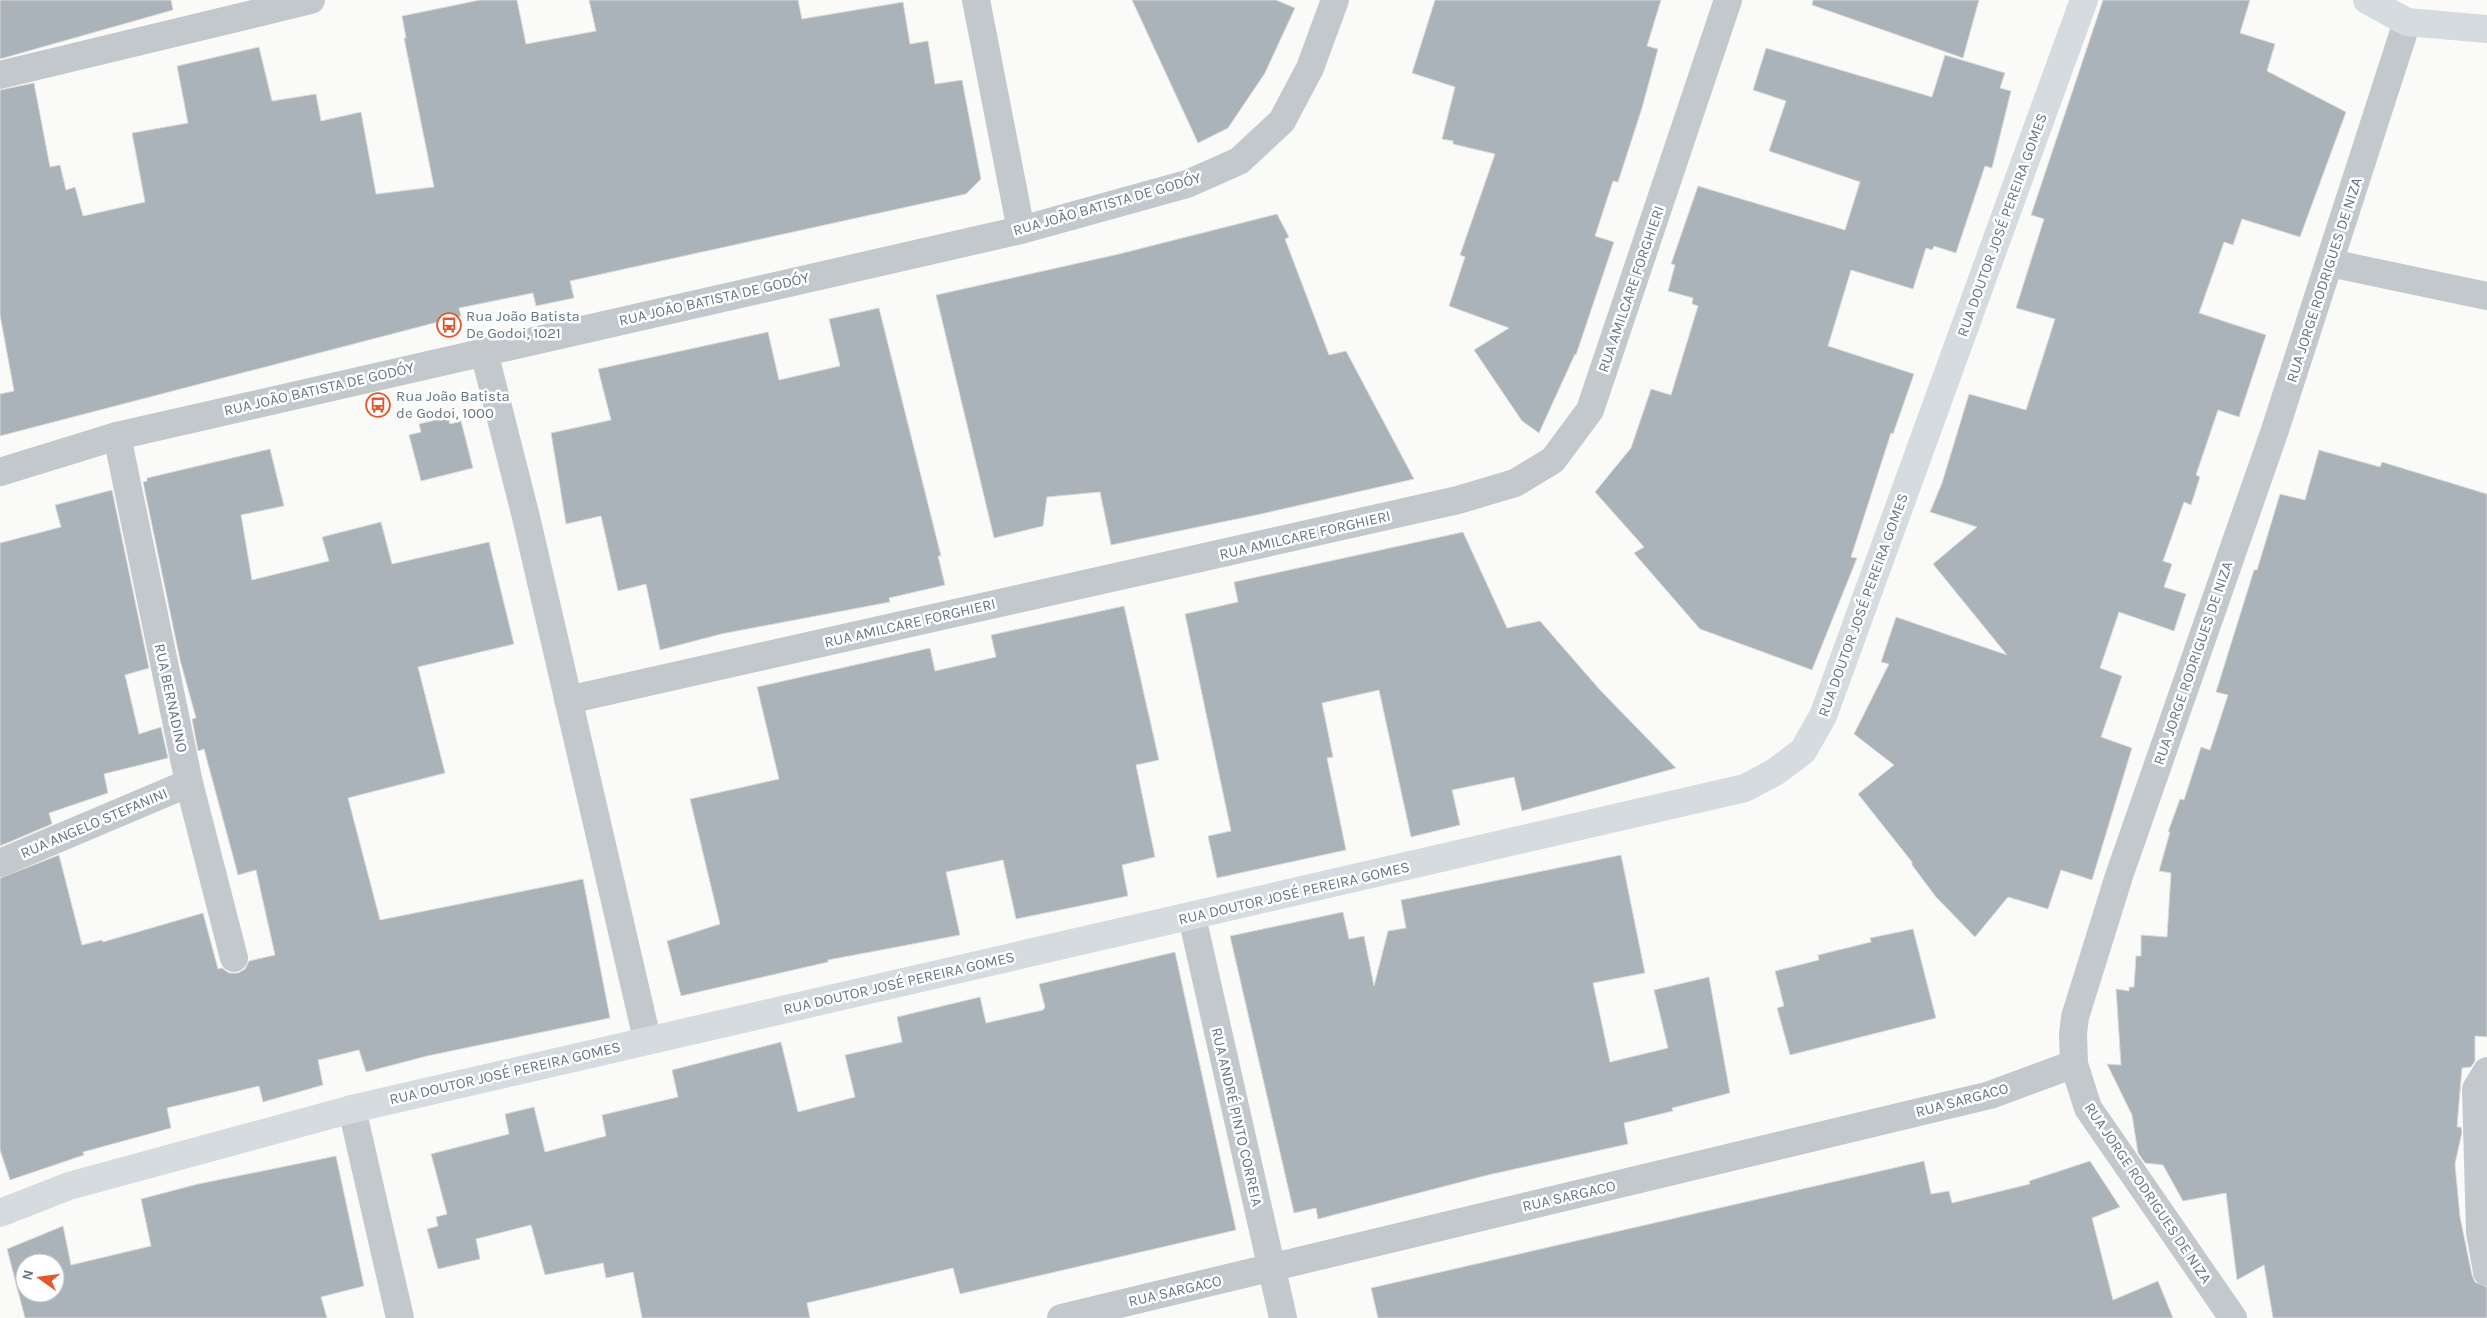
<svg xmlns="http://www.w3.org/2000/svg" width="2487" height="1318" viewBox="0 0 2487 1318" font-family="Karla,sans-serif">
  <rect width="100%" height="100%" fill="#fafaf8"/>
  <g fill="#aab3b9" stroke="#dcdcda" fill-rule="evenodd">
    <polygon points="0,0 171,0 173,10 0,59"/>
    <polygon points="480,0 517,0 526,44 596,31 589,0 798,0 802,19 903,2 910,44 928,41 935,84 962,80 981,179 966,194 570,281 574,298 536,306 533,293 459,308 461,316 0,436 0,394 14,391 0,315 0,90 34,83 50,167 60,165 66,190 75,187 83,216 145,202 132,133 188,123 177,66 259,47 272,101 316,94 321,121 361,112 376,194 434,187 404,38 406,38 402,16"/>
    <polygon points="1132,0 1276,0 1295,8 1265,73 1228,128 1198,143"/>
    <polygon points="1435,0 1661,0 1647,46 1658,49 1642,108 1618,182 1613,181 1595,236 1614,242 1576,355 1575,354 1539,433 1522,421 1474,350 1509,328 1449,306 1465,257 1460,255 1495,154 1453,144 1453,141 1442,139 1455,87 1412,73"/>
    <polygon points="1813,0 1979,0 1963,58 1812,5"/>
    <polygon points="2103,0 2250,0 2240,33 2275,44 2267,71 2346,112 2300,237 2242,219 2233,245 2224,242 2199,313 2266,335 2239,417 2218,410 2196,475 2200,477 2191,505 2184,502 2163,561 2172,564 2164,587 2186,594 2174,631 2119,612 2100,668 2122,676 2101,737 2132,748 2092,880 2061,870 2048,909 2008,897 1975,937 1936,897 1912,865 1912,862 1858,794 1894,765 1854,734 1889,664 1881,662 1896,617 2007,655 1933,564 1977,527 1930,512 1942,483 1969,394 2026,410 2055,319 2016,308 2044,219 2031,215"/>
    <polygon points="1766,48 1932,97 1945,55 2005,73 2000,88 2011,91 1992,168 1985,166 1956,253 1934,246 1932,250 1926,248 1913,289 1851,270 1828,346 1914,374 1893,434 1891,433 1851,557 1857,558 1812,670 1700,629 1634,553 1644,547 1595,492 1631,448 1651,389 1671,395 1698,306 1692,304 1693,298 1668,291 1675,265 1671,264 1698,186 1845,230 1860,182 1769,151 1786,101 1753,90"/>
    <polygon points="1277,214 1289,237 1285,239 1329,355 1346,351 1414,479 1261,514 1111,545 1100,492 1047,497 1043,526 994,538 936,295 1119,254"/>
    <polygon points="879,308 941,556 938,556 945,585 889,598 890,602 721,634 660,650 646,584 618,591 601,516 566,524 551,433 611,420 598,369 768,332 779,380 840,366 829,319"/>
    <polygon points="448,417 450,424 461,421 473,468 421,481 409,435 421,432 419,424"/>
    <polygon points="270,449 284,506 241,515 252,580 329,561 322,537 381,522 392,564 489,542 514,644 418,667 445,773 348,798 380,920 583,879 610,1018 427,1056 366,1072 359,1050 318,1060 323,1085 263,1102 259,1086 167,1108 171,1128 83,1152 84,1155 10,1180 0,1150 0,878 59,855 82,945 102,940 103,942 203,913 218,969 222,968 229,973 238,973 245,969 249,961 275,955 256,870 238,875 204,749 198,751 192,719 196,718 180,660 143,482 147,481 147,478"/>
    <polygon points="2319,450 2380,467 2382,462 2487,494 2487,1037 2475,1036 2475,1061 2471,1067 2462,1068 2457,1127 2461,1127 2462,1132 2455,1164 2460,1217 2472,1275 2475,1282 2487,1287 2487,1318 2273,1318 2264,1265 2237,1280 2226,1193 2183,1201 2163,1165 2145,1163 2138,1153 2132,1115 2107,1064 2121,1065 2116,989 2129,991 2129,987 2134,987 2136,956 2141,956 2141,935 2167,937 2171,873 2159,871 2170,832 2168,832 2180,799 2184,800 2201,747 2210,750 2228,695 2216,692 2254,570 2257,570 2280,494 2305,500"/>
    <polygon points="112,490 149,668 125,675 139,734 161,727 168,758 104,774 108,793 49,813 52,824 0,846 0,543 61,527 55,505"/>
    <polygon points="1463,532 1507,628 1540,621 1600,690 1676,768 1522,811 1514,777 1452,790 1460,825 1411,837 1379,690 1322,703 1333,757 1327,758 1346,850 1217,878 1208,836 1231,831 1185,614 1238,602 1234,582"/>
    <polygon points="1124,606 1159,760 1136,765 1155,857 1122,865 1128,896 1016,919 1003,860 946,872 960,935 828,960 828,962 681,996 667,941 720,924 690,799 779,779 757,687 930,648 935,671 996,657 991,635"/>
    <polygon points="1621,855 1645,973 1593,983 1610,1062 1668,1048 1654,990 1709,977 1730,1093 1672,1108 1673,1111 1624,1123 1628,1144 1488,1175 1318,1219 1316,1208 1294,1213 1230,936 1343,912 1349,939 1364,936 1374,986 1388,931 1406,928 1401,900"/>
    <polygon points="1913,929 1936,1018 1790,1055 1777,1008 1784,1006 1775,971 1819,960 1818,955 1871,942 1870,938"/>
    <polygon points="1175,952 1236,1230 960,1294 953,1268 807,1303 810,1318 642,1318 633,1272 606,1278 603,1263 545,1275 531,1225 476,1239 480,1259 438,1269 427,1229 438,1226 436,1217 447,1214 431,1154 509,1134 505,1114 534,1107 545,1152 606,1136 602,1115 678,1097 672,1070 781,1042 798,1112 855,1097 845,1055 902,1042 897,1017 980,997 986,1023 1043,1010 1045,1007 1039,984"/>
    <path d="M336,1156l28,130 -43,11 6,21h-302l-18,-69 56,-23 8,39 80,-19 -10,-47 57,-15zM25,1263h30v30h-30z"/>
    <polygon points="1924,1161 1931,1194 1949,1191 1952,1203 2030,1184 2029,1181 2090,1161 2120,1207 2092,1218 2113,1300 2158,1281 2173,1318 1378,1318 1371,1288"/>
  </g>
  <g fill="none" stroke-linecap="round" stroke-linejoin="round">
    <g stroke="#c3c8cc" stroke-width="28">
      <polyline points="976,0 1021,230"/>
      <polyline points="0,75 311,0"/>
      <polyline points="2330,263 2487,296"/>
      <polyline points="484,352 526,517 647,1039"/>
      <polyline points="117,436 189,783 234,958"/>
      <polyline points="0,472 117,436 1021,230 1187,184 1239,161 1282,121 1310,68 1335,0"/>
      <polyline points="568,700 1458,500 1515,483 1553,460 1590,410 1728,0"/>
      <polyline points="0,863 189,783"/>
      <polyline points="1192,917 1283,1318"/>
      <polyline points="2487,1071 2476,1089 2480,1232 2487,1272"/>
      <polyline points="352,1109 400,1318"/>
      <polyline points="1061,1318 1990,1095 2074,1064"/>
      <polyline points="2233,1318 2088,1108 2074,1064 2073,1034 2075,1017 2119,876 2274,433 2407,22"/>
    </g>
    <g stroke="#d6dbdf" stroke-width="28">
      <polyline points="2367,0 2407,22 2487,29"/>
      <polyline points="0,1213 69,1186 352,1109 1745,788 1775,772 1803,751 1823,716 2084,0"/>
    </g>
  </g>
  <defs>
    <g id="bus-ring" transform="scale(1.25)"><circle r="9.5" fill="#fff" stroke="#e4572e" stroke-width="1.5"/><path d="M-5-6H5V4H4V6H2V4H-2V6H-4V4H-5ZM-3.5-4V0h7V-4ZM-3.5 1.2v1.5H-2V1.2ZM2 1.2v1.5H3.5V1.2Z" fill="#e4572e"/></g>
  </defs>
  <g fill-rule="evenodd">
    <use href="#bus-ring" x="449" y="325"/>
    <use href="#bus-ring" x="378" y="405"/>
  </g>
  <g text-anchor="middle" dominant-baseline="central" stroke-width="5" stroke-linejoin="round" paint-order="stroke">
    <g font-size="15" fill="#657683" stroke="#fff">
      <text transform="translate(1107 204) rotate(-16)">RUA JOÃO BATISTA DE GODÓY</text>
      <text transform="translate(2002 225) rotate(-70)">RUA DOUTOR JOSÉ PEREIRA GOMES</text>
      <text transform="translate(2324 280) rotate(-72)">RUA JORGE RODRIGUES DE NIZA</text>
      <text transform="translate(1631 289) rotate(-71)">RUA AMILCARE FORGHIERI</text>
      <text transform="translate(714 299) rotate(-13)">RUA JOÃO BATISTA DE GODÓY</text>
      <text transform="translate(319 389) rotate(-13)">RUA JOÃO BATISTA DE GODÓY</text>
      <text transform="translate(1305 535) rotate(-13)">RUA AMILCARE FORGHIERI</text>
      <text transform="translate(1863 605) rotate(-70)">RUA DOUTOR JOSÉ PEREIRA GOMES</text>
      <text transform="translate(910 623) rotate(-13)">RUA AMILCARE FORGHIERI</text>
      <text transform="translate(2193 663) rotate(-71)">RUA JORGE RODRIGUES DE NIZA</text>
      <text transform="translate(171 698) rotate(78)">RUA BERNADINO</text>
      <text transform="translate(94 823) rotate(-23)">RUA ANGELO STEFANINI</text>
      <text transform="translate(1294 893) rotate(-13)">RUA DOUTOR JOSÉ PEREIRA GOMES</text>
      <text transform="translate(899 983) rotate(-13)">RUA DOUTOR JOSÉ PEREIRA GOMES</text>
      <text transform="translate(505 1073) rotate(-13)">RUA DOUTOR JOSÉ PEREIRA GOMES</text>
      <text transform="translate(1962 1100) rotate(-15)">RUA SARGACO</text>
      <text transform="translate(1237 1117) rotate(77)">RUA ANDRÉ PINTO CORREIA</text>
      <text transform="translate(2148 1193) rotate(56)">RUA JORGE RODRIGUES DE NIZA</text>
      <text transform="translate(1569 1196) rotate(-13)">RUA SARGACO</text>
      <text transform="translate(1175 1291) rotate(-13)">RUA SARGACO</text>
    </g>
    <g font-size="15" fill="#657683" stroke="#fff" text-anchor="start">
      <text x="466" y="316">Rua João Batista<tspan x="466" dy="17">De Godoi, 1021</tspan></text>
      <text x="396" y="396">Rua João Batista<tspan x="396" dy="17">de Godoi, 1000</tspan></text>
    </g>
  </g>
  <g transform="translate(40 1278) rotate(284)"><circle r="24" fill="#ffffff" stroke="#c1c8cd"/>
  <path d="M0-4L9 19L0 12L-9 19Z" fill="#e4572e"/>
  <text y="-8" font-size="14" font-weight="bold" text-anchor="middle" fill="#657683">N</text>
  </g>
</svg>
